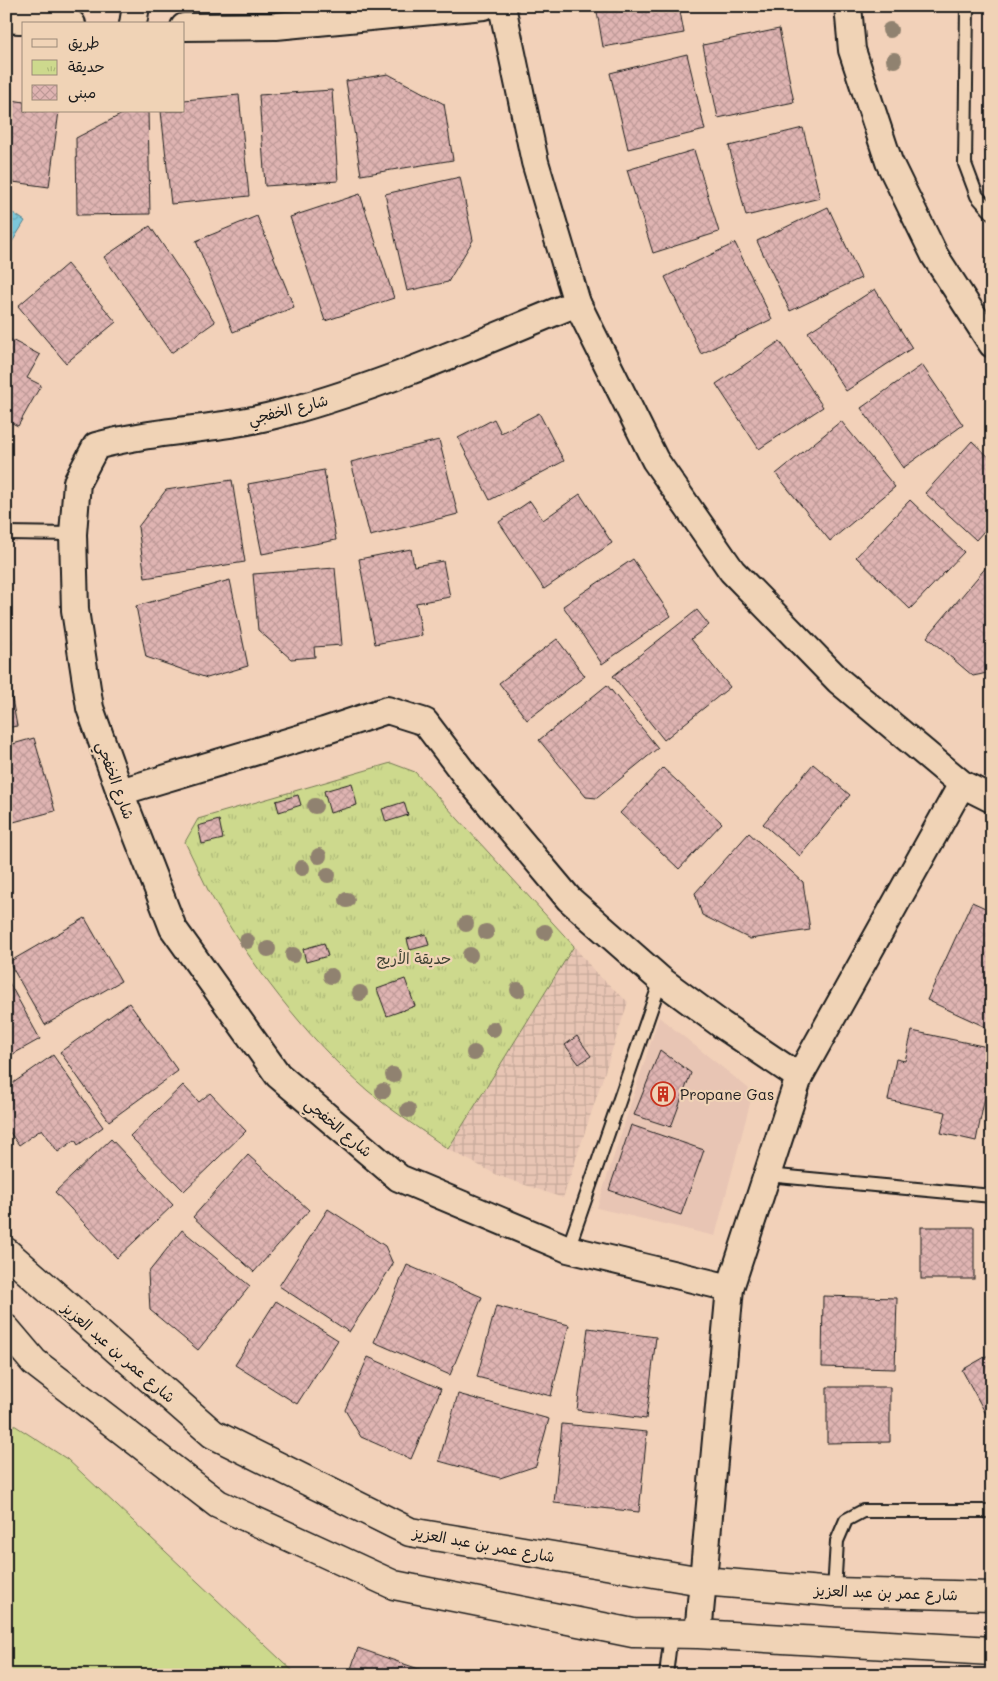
<svg xmlns="http://www.w3.org/2000/svg" width="998" height="1681" viewBox="0 0 998 1681" font-family="Mali,'Playpen Sans Arabic',sans-serif">
  <defs>
    <pattern id="industrial-grid" width="8" height="8" patternUnits="userSpaceOnUse" patternTransform="scale(1.25)"><rect width="8" height="8" fill="#e8c5b4"/><path d="M0 4h8M4 0v8" fill="none" stroke="#c6a99a"/></pattern>
    <pattern id="park-tufts" width="24" height="20" patternUnits="userSpaceOnUse" patternTransform="scale(1.25)"><rect width="24" height="20" fill="#cdd98d"/><path d="M3 7l-1-3M5 7V3M7 7l1-3M15 17l-1-3M17 17v-4M19 17l1-3" fill="none" stroke="#afba79"/></pattern>
    <pattern id="water-waves" width="16" height="10" patternUnits="userSpaceOnUse" patternTransform="scale(1.25)"><rect width="16" height="10" fill="#7bc7da"/><path d="M0 5q4-4 8 0t8 0" fill="none" stroke="#6aaaba"/></pattern>
    <pattern id="building-cross-hatch" width="8" height="8" patternUnits="userSpaceOnUse" patternTransform="scale(1.25)"><rect width="8" height="8" fill="#dfb4b2"/><path d="M0 0l8 8M0 8l8-8" fill="none" stroke="#bf9a98"/></pattern>
  </defs>
  <rect width="100%" height="100%" fill="#f2d1b9"/>
  <filter id="ink" filterUnits="userSpaceOnUse"><feTurbulence type="fractalNoise" baseFrequency=".02" numOctaves="2"/><feDisplacementMap in="SourceGraphic" scale="10" xChannelSelector="R" yChannelSelector="G"/><feConvolveMatrix kernelMatrix="1 2 1 2 8 2 1 2 1" color-interpolation-filters="sRGB"/></filter>
  <g filter="url(#ink)">
    <polygon fill="#e8c5b4" points="659,1017 753,1092 715,1236 597,1208"/>
    <polygon fill="url(#industrial-grid)" points="574,946 595,972 628,1002 563,1198 499,1176 448,1149"/>
    <polygon fill="#cdd98d" stroke="#747a54" points="6,1417 14,1425 67,1459 297,1675 6,1675"/>
    <path fill="url(#park-tufts)" stroke="#747a54" d="M391,763l24,9 159,174 -126,203c-26,-19 -55,-37 -80,-58 -61,-52 -121,-131 -160,-201 -8,-16 -15,-32 -23,-48l13,-23z"/>
    <polygon fill="url(#water-waves)" stroke="#55838e" points="13,213 25,221 9,247 6,245 6,218 9,219"/>
    <g fill="url(#building-cross-hatch)" stroke="#1c1c1c">
      <polygon points="596,6 679,6 684,33 603,47"/>
      <polygon points="779,29 794,102 718,118 703,45"/>
      <polygon points="687,54 705,130 628,149 610,73"/>
      <polygon points="388,74 444,104 453,160 361,175 346,81"/>
      <polygon points="332,90 338,181 265,186 259,95"/>
      <polygon points="239,95 249,196 171,204 161,111 184,111 184,100"/>
      <polygon points="6,99 24,102 24,111 59,111 49,187 6,181"/>
      <polygon points="128,111 148,111 150,214 77,215 76,138"/>
      <polygon points="803,128 820,198 746,216 729,146"/>
      <polygon points="694,150 719,232 653,253 627,170"/>
      <polygon points="460,177 473,240 448,282 407,291 385,194"/>
      <polygon points="360,194 394,298 325,321 290,217"/>
      <polygon points="828,207 861,278 790,311 757,241"/>
      <polygon points="257,216 294,307 233,332 196,241"/>
      <polygon points="150,226 215,322 171,353 104,257"/>
      <polygon points="735,243 772,319 701,354 665,277"/>
      <polygon points="67,264 116,322 66,363 18,306"/>
      <polygon points="875,289 912,348 846,391 808,332"/>
      <polygon points="6,337 40,355 27,378 41,385 18,426 6,420"/>
      <polygon points="780,341 823,407 759,449 716,384"/>
      <polygon points="922,365 963,425 903,468 861,408"/>
      <polygon points="539,413 564,461 490,500 458,438 494,419 501,433"/>
      <polygon points="841,421 895,487 830,541 776,474"/>
      <polygon points="439,440 458,514 370,536 351,462"/>
      <polygon points="6,441 9,443 7,473 6,473"/>
      <polygon points="972,441 992,460 992,522 976,540 925,493"/>
      <polygon points="324,470 336,540 262,554 248,484"/>
      <polygon points="232,480 245,562 145,578 138,527 166,490"/>
      <polygon points="580,494 612,543 544,589 499,522 530,501 543,520"/>
      <polygon points="910,500 964,552 910,609 856,557"/>
      <polygon points="411,549 414,566 443,561 450,597 416,603 422,635 375,644 359,559"/>
      <polygon points="633,559 671,616 602,664 563,606"/>
      <polygon points="988,565 992,568 992,672 973,676 927,637"/>
      <polygon points="335,568 342,645 314,647 315,657 291,659 258,630 253,574"/>
      <polygon points="6,576 12,644 6,644"/>
      <polygon points="230,580 248,666 207,678 146,657 136,606"/>
      <polygon points="697,610 709,625 691,639 730,687 664,740 613,676"/>
      <polygon points="557,639 585,676 527,720 499,683"/>
      <polygon points="6,666 17,726 6,728"/>
      <polygon points="607,685 658,748 597,798 586,797 539,740"/>
      <polygon points="34,738 55,811 6,824 6,746"/>
      <polygon points="813,764 850,795 800,856 763,824"/>
      <polygon points="663,768 722,823 679,869 620,813"/>
      <polygon points="352,783 357,805 330,813 324,791"/>
      <polygon points="298,795 301,805 279,812 276,801"/>
      <polygon points="404,802 408,815 386,822 382,809"/>
      <polygon points="219,820 223,839 202,844 198,826"/>
      <polygon points="749,833 803,882 810,930 750,939 702,915 695,893"/>
      <polygon points="972,902 992,911 992,1030 927,1000"/>
      <polygon points="85,918 121,981 45,1025 9,962"/>
      <polygon points="426,934 429,945 410,950 407,939"/>
      <polygon points="324,943 328,956 306,962 303,949"/>
      <polygon points="6,977 40,1039 6,1058"/>
      <polygon points="405,979 415,1006 387,1016 377,989"/>
      <polygon points="129,1003 178,1071 109,1121 60,1052"/>
      <polygon points="912,1031 992,1048 992,1063 976,1141 941,1133 946,1112 888,1100 896,1059 905,1061"/>
      <polygon points="577,1036 591,1056 579,1064 565,1045"/>
      <polygon points="660,1050 691,1073 671,1127 634,1115"/>
      <polygon points="53,1055 103,1127 78,1145 75,1140 58,1152 42,1129 19,1145 6,1127 6,1088"/>
      <polygon points="183,1085 199,1102 210,1093 246,1131 184,1191 130,1136"/>
      <polygon points="631,1125 704,1150 681,1215 609,1190"/>
      <polygon points="111,1139 173,1205 117,1258 55,1192"/>
      <polygon points="248,1155 309,1210 254,1272 193,1217"/>
      <polygon points="328,1209 385,1246 393,1264 349,1332 279,1286"/>
      <rect x="921" y="1227" width="53" height="52"/>
      <polygon points="182,1230 250,1286 198,1350 150,1310 148,1273"/>
      <polygon points="407,1265 482,1297 450,1375 374,1342"/>
      <polygon points="823,1296 897,1298 895,1369 822,1367"/>
      <polygon points="276,1301 338,1340 297,1404 235,1365"/>
      <polygon points="496,1306 569,1325 551,1396 477,1377"/>
      <polygon points="588,1328 656,1337 646,1419 577,1410"/>
      <polygon points="992,1353 992,1425 962,1370"/>
      <polygon points="368,1357 441,1389 411,1459 361,1437 345,1410"/>
      <polygon points="827,1387 890,1387 890,1442 827,1443"/>
      <polygon points="458,1394 549,1419 536,1466 500,1478 439,1461"/>
      <polygon points="562,1424 647,1432 639,1512 554,1503"/>
      <polygon points="358,1648 436,1675 349,1675"/>
    </g>
    <g fill="none" stroke-linecap="round" stroke-linejoin="round">
      <g stroke="#1c1c1c" stroke-width="16">
        <g id="service">
          <polyline points="967,6 965,164 977,196 992,213"/>
          <polyline points="6,533 73,534"/>
          <polyline points="767,1175 992,1196"/>
          <polyline points="568,1249 661,980"/>
          <polyline points="834,1592 837,1541 846,1520 863,1511 992,1511"/>
          <polyline points="666,1675 671,1634"/>
        </g>
      </g>
      <g stroke="#1c1c1c" stroke-width="30">
        <g id="minor">
          <polyline points="502,6 535,162 577,303 655,460 732,571 839,681 962,784 992,799"/>
          <polyline points="848,6 852,50 889,162 935,256 992,344"/>
          <polyline points="6,19 72,24"/>
          <polyline points="133,24 136,6"/>
          <polyline points="184,27 276,26 484,6"/>
          <path d="M577,303c-96,39 -191,82 -291,109 -62,18 -128,17 -190,34l-19,36 -4,52 2,76 15,98 30,84 53,136 105,147 121,103 169,71 162,39"/>
          <polyline points="120,792 324,731 387,710 425,722 466,776 569,899 661,980 722,1025 799,1077"/>
          <polyline points="698,1634 730,1288 799,1077 962,784"/>
        </g>
      </g>
      <g stroke="#1c1c1c" stroke-width="31">
        <g id="tertiary">
          <polyline points="6,1252 213,1434 410,1532 702,1581 834,1592 992,1596"/>
          <polyline points="6,1329 34,1362 218,1504 394,1585 633,1633 698,1634 992,1651"/>
        </g>
      </g>
      <use href="#service" stroke="#f0d3b6" stroke-width="12"/>
      <use href="#minor" stroke="#f0d3b6" stroke-width="26"/>
      <use href="#tertiary" stroke="#f0d3b6" stroke-width="28"/>
    </g>
    <g fill="#90826f">
      <circle cx="890" cy="30" r="8"/>
      <circle cx="894" cy="60" r="8"/>
      <circle cx="315" cy="806" r="8"/>
      <circle cx="319" cy="856" r="8"/>
      <circle cx="302" cy="868" r="8"/>
      <circle cx="328" cy="875" r="8"/>
      <circle cx="347" cy="900" r="8"/>
      <circle cx="466" cy="924" r="8"/>
      <circle cx="486" cy="932" r="8"/>
      <circle cx="545" cy="932" r="8"/>
      <circle cx="247" cy="941" r="8"/>
      <circle cx="268" cy="949" r="8"/>
      <circle cx="293" cy="955" r="8"/>
      <circle cx="470" cy="955" r="8"/>
      <circle cx="331" cy="976" r="8"/>
      <circle cx="518" cy="990" r="8"/>
      <circle cx="360" cy="993" r="8"/>
      <circle cx="493" cy="1029" r="8"/>
      <circle cx="474" cy="1053" r="8"/>
      <circle cx="393" cy="1075" r="8"/>
      <circle cx="383" cy="1091" r="8"/>
      <circle cx="408" cy="1110" r="8"/>
    </g>
  </g>
  <defs>
    <g id="building-ring" transform="scale(1.25)"><circle r="9.5" fill="#f0d3b6" stroke="#c8321e" stroke-width="1.5"/><path d="M-4-6H4V6H1V3H-1V6H-4ZM-2.5-4.3h1.7v1.8h-1.7ZM.8-4.3h1.7v1.8H.8ZM-2.5-1h1.7V.8h-1.7ZM.8-1h1.7V.8H.8Z" fill="#c8321e"/></g>
  </defs>
  <g fill-rule="evenodd">
    <use href="#building-ring" x="663" y="1094"/>
  </g>
  <g text-anchor="middle" dominant-baseline="central" stroke-width="4.5" stroke-linejoin="round" paint-order="stroke">
    <g font-size="15" fill="#1c1c1c" stroke="#f0d3b6">
      <text transform="translate(288 409) rotate(-14)">شارع الخفجي</text>
      <text transform="translate(116 780) rotate(70)">شارع الخفجي</text>
      <text transform="translate(339 1127) rotate(40)">شارع الخفجي</text>
      <text transform="translate(119 1352) rotate(41)">شارع عمر بن عبد العزيز</text>
      <text transform="translate(484 1544) rotate(10)">شارع عمر بن عبد العزيز</text>
      <text transform="translate(886 1592) rotate(2)">شارع عمر بن عبد العزيز</text>
    </g>
    <g font-size="15" fill="#3f4233" stroke="#f0d3b6">
      <text x="414" y="958">حديقة الأريج</text>
    </g>
    <g font-size="15" fill="#1c1c1c" stroke="#f0d3b6" text-anchor="start">
      <text x="680" y="1094">Propane Gas</text>
    </g>
  </g>
  <rect width="998" height="1681" fill="none" stroke="#f0d3b6" stroke-width="25"/>
  <rect x="12" y="12" width="973" height="1656" fill="none" stroke="#1c1c1c" stroke-width="2" filter="url(#ink)"/>
  <rect x="22" y="22" width="162" height="90" fill="#f0d3b6" stroke="#9b8a78"/>
  <rect x="32" y="39" width="25" height="8" fill="#f0d3b6" stroke="#9b8a78"/>
  <text x="68" y="48" font-size="15" fill="#1c1c1c">طريق</text>
  <rect x="32" y="60" width="25" height="15" fill="url(#park-tufts)" stroke="#9b8a78"/>
  <text x="68" y="72" font-size="15" fill="#1c1c1c">حديقة</text>
  <rect x="32" y="85" width="25" height="15" fill="url(#building-cross-hatch)" stroke="#9b8a78"/>
  <text x="68" y="98" font-size="15" fill="#1c1c1c">مبنى</text>
</svg>
